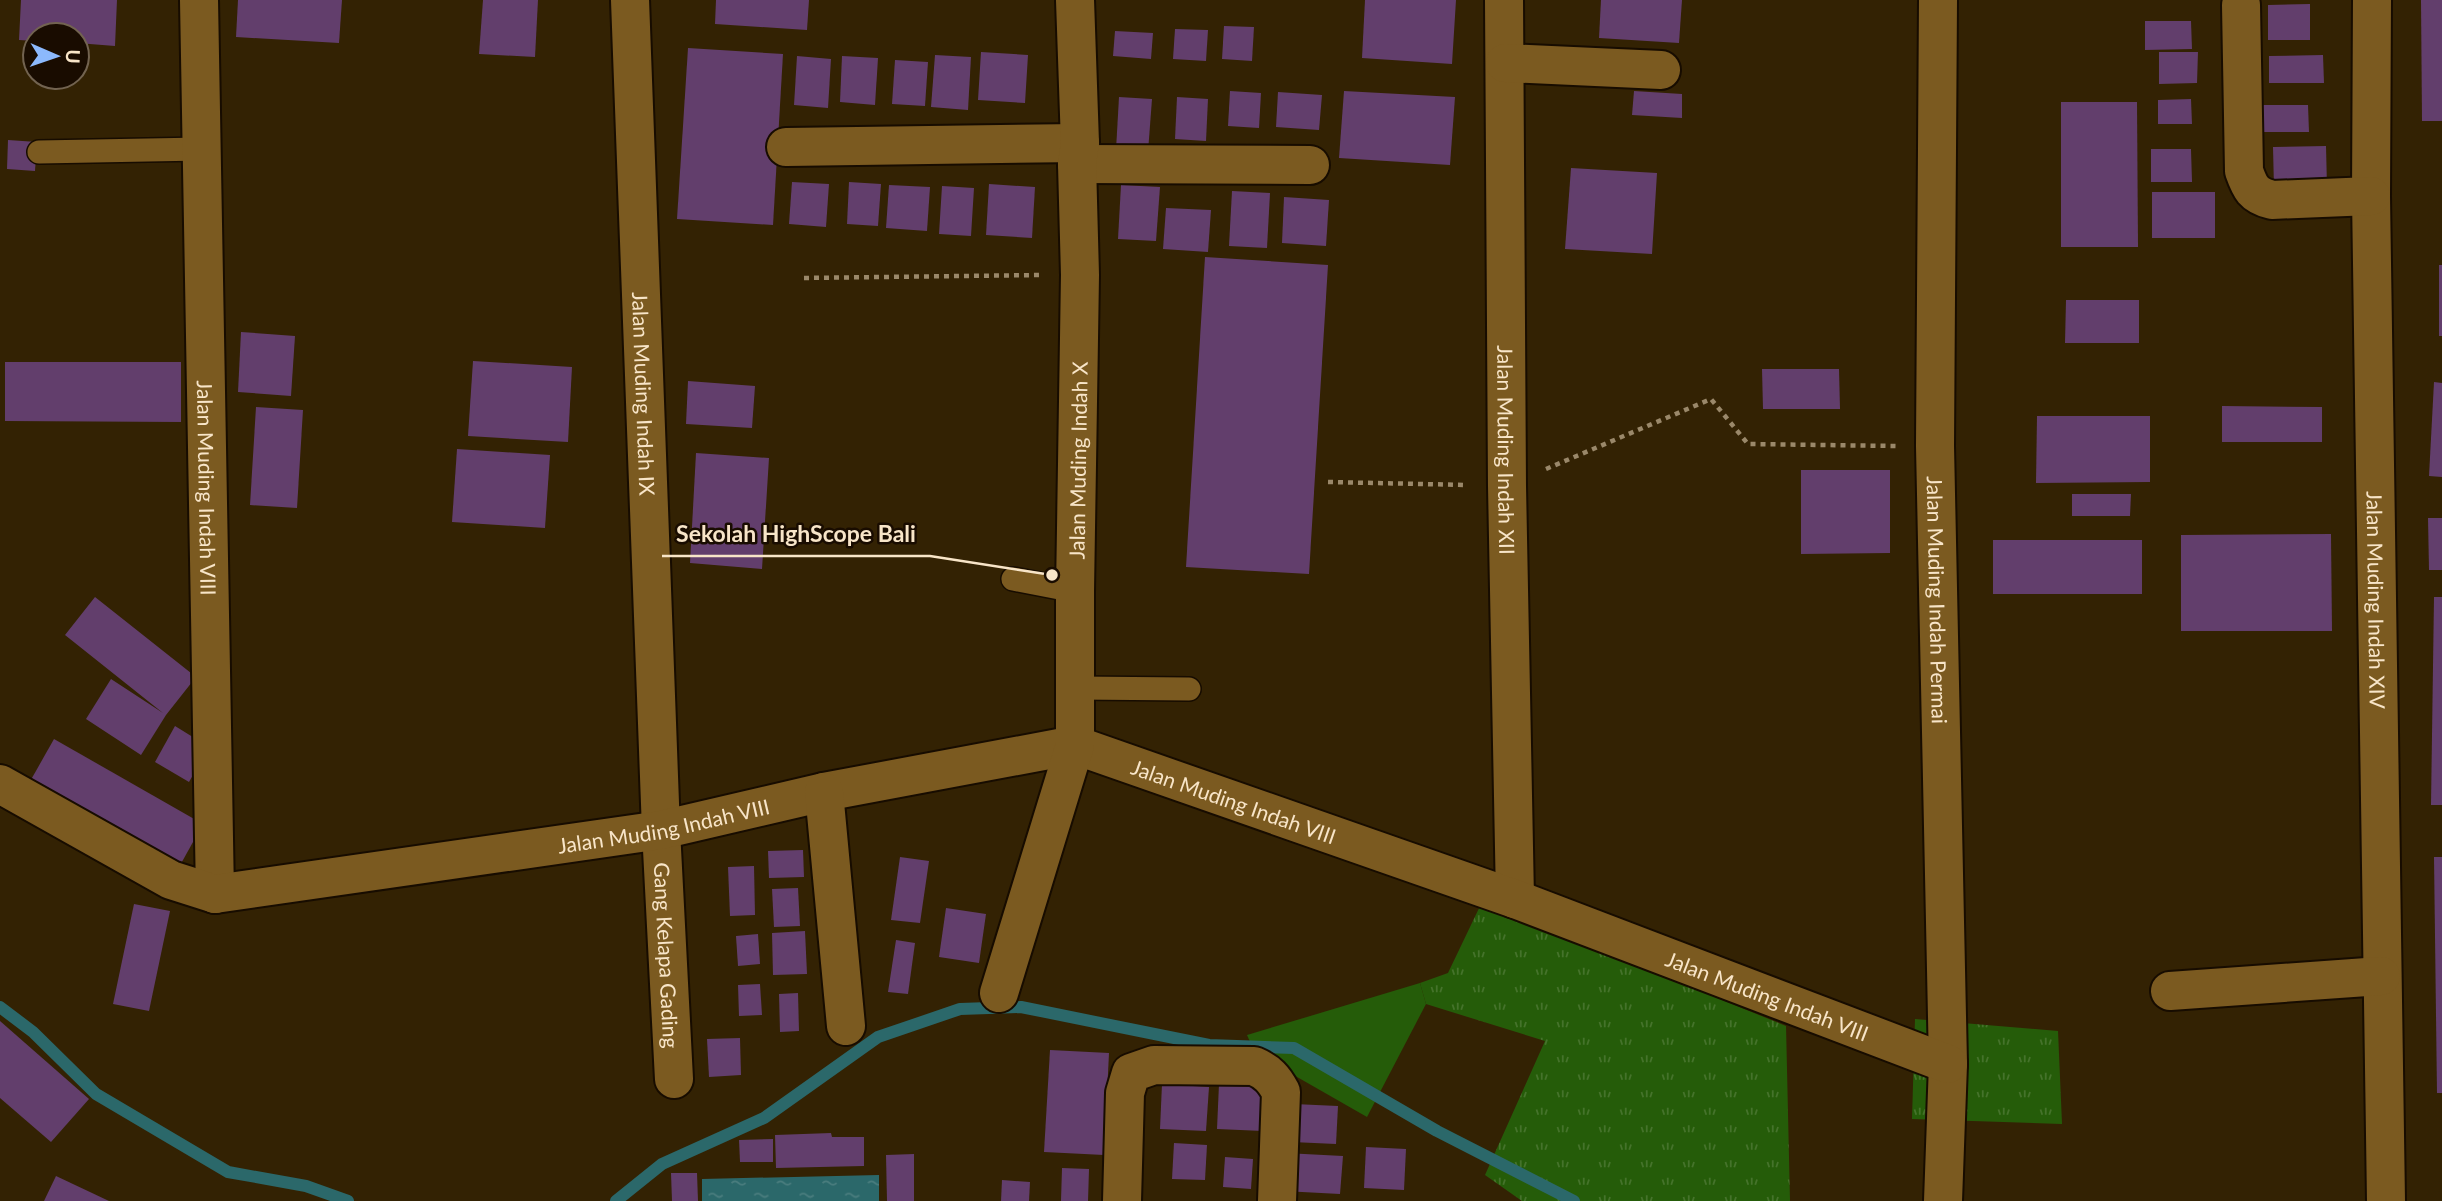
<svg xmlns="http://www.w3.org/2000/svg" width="2442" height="1201" viewBox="0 0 2442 1201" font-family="Lato,sans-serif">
  <defs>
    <pattern id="grass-tufts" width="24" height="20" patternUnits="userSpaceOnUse" patternTransform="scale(1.75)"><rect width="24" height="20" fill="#255c09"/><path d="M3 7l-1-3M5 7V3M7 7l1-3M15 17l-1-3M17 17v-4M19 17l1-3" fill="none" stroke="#45732b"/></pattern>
    <pattern id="water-ripples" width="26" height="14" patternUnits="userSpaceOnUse" patternTransform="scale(1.75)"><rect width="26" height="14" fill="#2b686a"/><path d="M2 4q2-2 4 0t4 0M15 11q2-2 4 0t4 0" fill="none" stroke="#4a7d7e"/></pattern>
  </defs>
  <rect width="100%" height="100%" fill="#332203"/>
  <g fill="url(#grass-tufts)">
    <polygon points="1482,902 1786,1026 1790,1201 1522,1201 1485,1175 1545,1041 1426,1004 1420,983 1448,973"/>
    <polygon points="1915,1019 2058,1031 2062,1124 1912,1119"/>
  </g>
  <polygon fill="#255c09" points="1420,983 1426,1004 1367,1117 1255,1053 1247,1035"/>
  <polygon fill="url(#water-ripples)" points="879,1175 879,1201 702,1201 702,1179"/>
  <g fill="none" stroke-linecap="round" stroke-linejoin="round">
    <g stroke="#2b686a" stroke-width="12">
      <polyline points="0,1007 33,1032 96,1094 228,1172 306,1186 348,1201"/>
      <polyline points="616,1201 662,1164 764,1118 878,1037 960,1009 1021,1007 1209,1045 1294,1048 1437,1131 1574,1201"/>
    </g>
  </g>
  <g fill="#623e6c">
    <polygon points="21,0 117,0 115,46 77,43 77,35 35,35 35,41 19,40"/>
    <polygon points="238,0 342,0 339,43 236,37"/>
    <polygon points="483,0 538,0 535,57 479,54"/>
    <polygon points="716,0 809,0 807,30 715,24"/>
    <polygon points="1365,0 1456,0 1452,64 1362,58"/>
    <polygon points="1601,0 1682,0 1679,43 1599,38"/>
    <polygon points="2421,0 2442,0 2442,121 2422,121"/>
    <polygon points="2310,4 2310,40 2268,40 2268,5"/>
    <polygon points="2145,21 2191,21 2192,49 2145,50"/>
    <polygon points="1224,26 1254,27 1252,61 1222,59"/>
    <polygon points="1175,29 1208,30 1206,61 1173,59"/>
    <polygon points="1115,31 1153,33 1151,59 1113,56"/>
    <polygon points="688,48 783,54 773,225 677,219"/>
    <polygon points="981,52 1028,55 1025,103 978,100"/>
    <polygon points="2159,52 2198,52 2197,83 2159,84"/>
    <polygon points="935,55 971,57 968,110 931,107"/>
    <polygon points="2323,55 2324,83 2269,83 2269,56"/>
    <polygon points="797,56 831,59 828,108 794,105"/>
    <polygon points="842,56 878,58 875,105 840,102"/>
    <polygon points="895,60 928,62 925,106 892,104"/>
    <polygon points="1230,91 1261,93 1259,128 1228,126"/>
    <polygon points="1344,91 1455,97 1450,165 1339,158"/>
    <polygon points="1634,91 1682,94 1682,118 1632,115"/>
    <polygon points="1278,92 1322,95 1319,130 1276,127"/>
    <polygon points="1119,97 1152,99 1148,152 1116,150"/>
    <polygon points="1177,97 1208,99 1206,141 1175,139"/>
    <polygon points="2191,99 2192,124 2158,124 2158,100"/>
    <polygon points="2061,102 2137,102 2138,247 2061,247"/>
    <polygon points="2256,105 2308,105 2309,132 2256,132"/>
    <polygon points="8,140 37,142 35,171 7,169"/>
    <polygon points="2326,146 2327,187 2274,188 2273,147"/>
    <polygon points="2151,149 2191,149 2192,182 2151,182"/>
    <polygon points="1571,168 1657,173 1652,254 1565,249"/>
    <polygon points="792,182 829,184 826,227 789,224"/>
    <polygon points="849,182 881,184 878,226 847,224"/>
    <polygon points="989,184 1035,187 1032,238 986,235"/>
    <polygon points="889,185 930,187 927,231 886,228"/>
    <polygon points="1121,185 1160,187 1156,241 1118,239"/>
    <polygon points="942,186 974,188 971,236 939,234"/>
    <polygon points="1232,191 1270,193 1267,248 1229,246"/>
    <rect x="2152" y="192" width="63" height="46"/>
    <polygon points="1284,197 1329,200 1326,246 1282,243"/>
    <polygon points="1166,208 1211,210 1208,252 1163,249"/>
    <polygon points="1205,257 1328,265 1309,574 1186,567"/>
    <rect x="2439" y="265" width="3" height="71"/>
    <polygon points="2066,300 2139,300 2139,343 2065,343"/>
    <polygon points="241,332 295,336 291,396 238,392"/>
    <polygon points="473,361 572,367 568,442 468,436"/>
    <polygon points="5,362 181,362 181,422 5,421"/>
    <polygon points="1762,369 1839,369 1840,409 1763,409"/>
    <polygon points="688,381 755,386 752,428 686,424"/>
    <polygon points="2434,382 2442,383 2442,477 2429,476"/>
    <polygon points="2222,406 2322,407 2322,442 2222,442"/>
    <polygon points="256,407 303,410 297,508 250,505"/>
    <polygon points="2037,416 2150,416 2150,482 2036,483"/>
    <polygon points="457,449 550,455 545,528 452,522"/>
    <polygon points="696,453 769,458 762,569 690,563"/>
    <polygon points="1801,470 1890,470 1890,553 1801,554"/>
    <polygon points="2072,494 2131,494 2130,516 2072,516"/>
    <polygon points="2428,518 2442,518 2442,570 2429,570"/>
    <polygon points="2331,534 2332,631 2181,631 2181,535"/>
    <rect x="1993" y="540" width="149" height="54"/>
    <polygon points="95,597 196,677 166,715 141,755 86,719 111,679 163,713 65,635"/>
    <polygon points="2434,597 2442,597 2442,805 2431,805"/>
    <polygon points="175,726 209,747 189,782 155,762"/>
    <polygon points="54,739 203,824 178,869 28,785"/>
    <polygon points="803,850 804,877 769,878 768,851"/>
    <polygon points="900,857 929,861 920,923 891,920"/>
    <polygon points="2434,857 2442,857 2442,1093 2437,1093"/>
    <polygon points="754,866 755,915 730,916 728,867"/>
    <polygon points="798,888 800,926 774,927 772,889"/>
    <polygon points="134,904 170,911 149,1011 113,1004"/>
    <polygon points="946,908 986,914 979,963 939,957"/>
    <polygon points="805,931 807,974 773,975 772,933"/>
    <polygon points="758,934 760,964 738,966 736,936"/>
    <polygon points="896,940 915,943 908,994 888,992"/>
    <polygon points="760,984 762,1015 739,1016 738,985"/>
    <polygon points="798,993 799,1031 780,1032 779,994"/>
    <polygon points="0,1021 89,1099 51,1142 0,1098"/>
    <polygon points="740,1038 741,1075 709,1077 707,1039"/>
    <polygon points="1050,1050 1109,1053 1104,1155 1044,1152"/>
    <polygon points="1162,1084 1209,1087 1206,1131 1160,1129"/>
    <polygon points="1219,1084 1265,1087 1263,1131 1217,1129"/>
    <polygon points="1294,1104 1338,1106 1336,1144 1292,1142"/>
    <polygon points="831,1133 832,1137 864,1137 864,1166 776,1168 775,1135"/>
    <polygon points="773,1139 773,1162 740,1162 739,1140"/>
    <polygon points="1174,1143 1207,1145 1205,1180 1172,1179"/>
    <polygon points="1366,1147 1406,1149 1404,1190 1364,1188"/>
    <polygon points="1285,1153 1343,1156 1340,1194 1283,1191"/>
    <polygon points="914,1154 914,1201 887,1201 886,1155"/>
    <polygon points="1225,1157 1253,1159 1251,1189 1223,1187"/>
    <polygon points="1062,1168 1089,1169 1088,1201 1061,1201"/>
    <polygon points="671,1173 697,1173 698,1201 672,1201"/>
    <polygon points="56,1176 109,1201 44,1201"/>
    <polygon points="1002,1180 1030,1182 1029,1201 1001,1201"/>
  </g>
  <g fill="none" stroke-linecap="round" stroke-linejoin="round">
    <g stroke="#170c00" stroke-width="26">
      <g id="service">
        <polyline points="39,152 202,149"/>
        <polyline points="1013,579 1075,591"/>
        <polyline points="1077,688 1189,689"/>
      </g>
    </g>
    <g stroke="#170c00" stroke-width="42">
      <g id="minor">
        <path id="s1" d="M199,0l16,894"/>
        <path id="s2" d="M630,0l31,830 13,249"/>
        <path id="s3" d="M1504,0l3,486 8,413"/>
        <path id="s4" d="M1938,0l-3,446 13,618 -5,137"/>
        <path id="s5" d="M2372,0l-1,196 15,1005"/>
        <path d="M2241,5l3,166c6,17 9,24 28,29l99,-4"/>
        <polyline points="1505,63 1661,70"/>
        <polyline points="786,147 1080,143"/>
        <polyline points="1077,164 1310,165"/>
        <path id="s6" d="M0,784l171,96 44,14 446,-64 163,-38 251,-47 440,154 433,165"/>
        <polyline points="824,792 846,1026"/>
        <polyline points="2170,991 2381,976"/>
        <path id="s7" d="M999,993l76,-248v-154l5,-316 -3,-111 3,-21 -5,-143"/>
        <path d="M1122,1201l3,-108 6,-20 23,-8 100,1c14,6 20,13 27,26l-4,109"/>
      </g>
    </g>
    <g stroke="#9a886a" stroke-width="4.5" stroke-dasharray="5 5" stroke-linecap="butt">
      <polyline points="804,278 1041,275"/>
      <polyline points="1546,469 1711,399 1748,444 1897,446"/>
      <polyline points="1328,482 1467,485"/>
    </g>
    <use href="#service" stroke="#7b5a20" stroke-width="23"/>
    <use href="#minor" stroke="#7b5a20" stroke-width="38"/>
  </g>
  <g text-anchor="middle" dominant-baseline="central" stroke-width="5" stroke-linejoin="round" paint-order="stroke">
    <g font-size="21" fill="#f8e5c8" stroke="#190c00">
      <text stroke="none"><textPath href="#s2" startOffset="394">Jalan Muding Indah IX</textPath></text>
      <text stroke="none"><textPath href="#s3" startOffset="450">Jalan Muding Indah XII</textPath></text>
      <text stroke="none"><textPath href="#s7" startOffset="544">Jalan Muding Indah X</textPath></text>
      <text stroke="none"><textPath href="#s1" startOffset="488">Jalan Muding Indah VIII</textPath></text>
      <text stroke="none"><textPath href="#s4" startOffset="600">Jalan Muding Indah Permai</textPath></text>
      <text stroke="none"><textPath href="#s5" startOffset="600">Jalan Muding Indah XIV</textPath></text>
      <text stroke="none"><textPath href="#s6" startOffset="1284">Jalan Muding Indah VIII</textPath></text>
      <text stroke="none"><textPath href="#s6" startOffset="696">Jalan Muding Indah VIII</textPath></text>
      <text stroke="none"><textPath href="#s2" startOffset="956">Gang Kelapa Gading</textPath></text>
      <text stroke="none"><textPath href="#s6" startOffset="1852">Jalan Muding Indah VIII</textPath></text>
    </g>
  </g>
  <path fill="none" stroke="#f8e5c8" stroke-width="2.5" d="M1052 575L930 556H662"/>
  <circle fill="#f8e5c8" stroke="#190c00" stroke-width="2.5" cx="1052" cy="575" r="7"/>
  <g font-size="23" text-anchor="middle" font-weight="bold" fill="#f8e5c8" stroke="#190c00" stroke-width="5" stroke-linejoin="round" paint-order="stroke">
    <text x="796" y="542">Sekolah HighScope Bali</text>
  </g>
  <g transform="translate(56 56) rotate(92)"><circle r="33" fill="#190c00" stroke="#726350" stroke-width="2"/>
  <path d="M0-5L12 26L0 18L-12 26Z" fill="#8cb9fc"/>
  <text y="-10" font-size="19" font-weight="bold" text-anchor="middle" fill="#f8e5c8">U</text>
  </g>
</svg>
